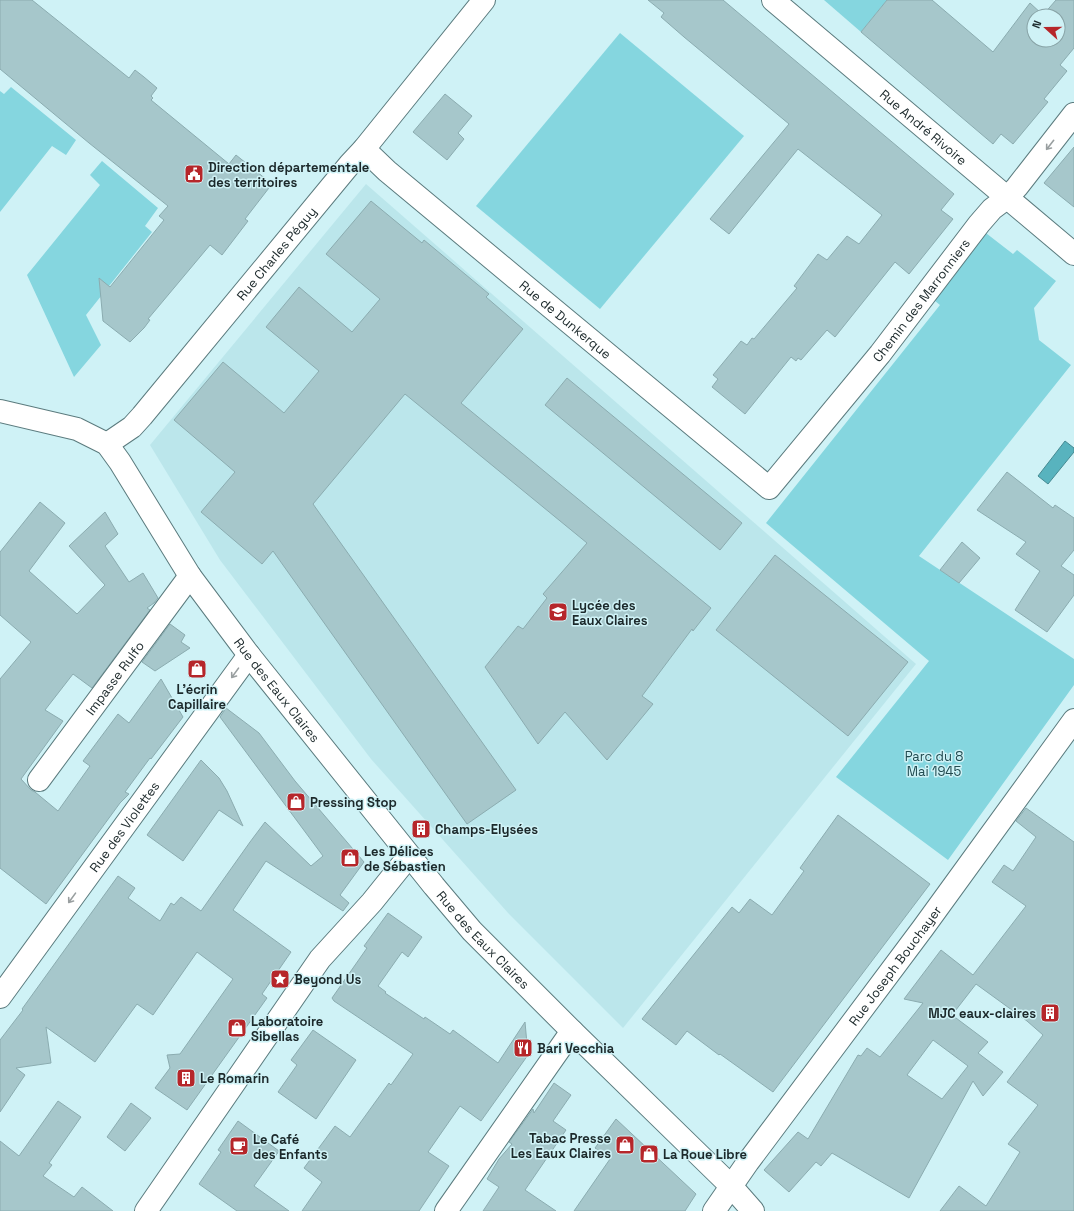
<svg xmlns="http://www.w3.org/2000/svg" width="1074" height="1211" viewBox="0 0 1074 1211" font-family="'Space Grotesk',sans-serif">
  <rect width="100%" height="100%" fill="#cff2f6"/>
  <polygon fill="#bbe6eb" points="366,184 916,664 623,1028 509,914 371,759 220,560 150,445"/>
  <g fill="#85d6df">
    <polygon points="824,0 887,0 861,32"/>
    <polygon points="620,33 744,136 600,309 476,206"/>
    <polygon points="11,87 76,140 66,155 52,146 0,212 0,91 4,94"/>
    <polygon points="102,161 158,208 145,226 152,232 86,315 101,345 74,377 27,275 100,185 90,175"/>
    <polygon points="982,230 1013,254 1017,250 1056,281 1034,308 1039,340 1071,365 919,556 1074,659 1074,685 948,860 836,777 929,661 766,523 940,305 929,296"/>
  </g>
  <polygon fill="#58b3be" stroke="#468a92" points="1065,441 1074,448 1074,452 1048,484 1038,476"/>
  <g fill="#a6c7cb" stroke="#8bacb0" fill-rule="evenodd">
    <polygon points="0,0 32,0 129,78 135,70 144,77 157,88 151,96 153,98 151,100 229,164 236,155 272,184 245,219 248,221 222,255 210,245 148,319 150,320 144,328 130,342 103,321 99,278 110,287 164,220 159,216 168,206 89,143 0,69"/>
    <polygon points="648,0 723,0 954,194 941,210 953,219 909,274 895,262 835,337 827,330 801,360 798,358 796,361 791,357 745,414 712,387 718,379 713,375 741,341 747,345 752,338 754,339 797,288 794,286 818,254 827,260 847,236 859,244 882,215 798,149 729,234 710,219 789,124 684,37 661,17 664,13"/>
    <path d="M887,0h45l61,52 37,-49 13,12 13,-15h18v48l-14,17 7,6 -23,28 4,3 -35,42 -12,-10 -8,10 -132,-112zM1034,16h24v24h-24z"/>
    <polygon points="445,94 472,116 458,133 464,139 447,160 413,132"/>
    <polygon points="1074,147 1074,207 1044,183"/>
    <polygon points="371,201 422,243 424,240 489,294 486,297 523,329 461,403 711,608 693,631 692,629 642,696 653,704 607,760 565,712 538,744 485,667 518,626 523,629 547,598 543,594 587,543 405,394 313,504 516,790 467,824 273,551 262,564 201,512 235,472 174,420 223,362 284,413 319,371 266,327 299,287 352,332 380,299 326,254"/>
    <polygon points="567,378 742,523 720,550 545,405"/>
    <polygon points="1007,472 1053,508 1055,505 1074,518 1074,550 1061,566 1074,575 1074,595 1047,632 1015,610 1040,571 1016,554 1026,542 977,510"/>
    <polygon points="40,502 65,523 29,571 77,614 105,585 69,546 105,512 118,534 105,546 129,582 143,573 158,598 154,603 147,608 150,610 92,688 73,674 45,710 63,721 21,779 31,790 35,792 58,811 90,766 83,761 118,714 129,723 161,679 183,717 151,759 150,758 125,792 129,794 120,803 46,904 0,868 0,679 31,642 0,615 0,552"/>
    <polygon points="962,542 980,558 959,583 940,570"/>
    <polygon points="775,555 908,662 848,736 716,630"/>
    <polygon points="170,624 185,635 181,642 190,648 155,671 142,662"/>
    <polygon points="226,708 259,733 295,781 364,862 340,895 349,903 343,911 266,861 233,910 291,952 262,994 267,998 187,1110 155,1088 170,1068 167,1055 180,1054 233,979 197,952 153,1015 137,1004 95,1062 46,1027 51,1063 16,1068 25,1075 0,1112 0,1040 23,1010 22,1009 66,948 118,876 135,888 128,898 160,921 171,903 174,905 181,897 201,911 250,842 265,822 311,866 323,856 220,717"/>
    <polygon points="201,760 219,778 227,791 243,826 219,810 183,861 147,835"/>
    <path d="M1026,808l48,34v369h-134l19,-25 27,20 34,-54 -12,-8 30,-39 -31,-23 36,-47 -16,-14 -51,-37 -24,31 36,27 -10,11 25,19 -20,24 -10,-15 -64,117 -77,-45 -11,13 -5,-4 -27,30 -25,-22 34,-38 10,7 50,-84 3,1 6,-8 13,9 43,-54 -19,-4 37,-49 32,25 53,-69 -34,-24 12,-17 9,6 23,-34 -20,-16zM933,1040l35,26 -26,33 -35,-24z"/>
    <polygon points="838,815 930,884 773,1092 720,1054 719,1055 687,1031 676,1045 642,1019 732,907 739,913 750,899 772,915 804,871 800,868"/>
    <polygon points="388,913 422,937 408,957 402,952 378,986 386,992 385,993 424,1019 425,1017 450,1034 453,1030 498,1063 525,1022 528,1055 481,1121 460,1106 428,1152 449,1166 419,1211 302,1211 322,1182 304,1168 335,1126 350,1137 389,1083 391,1085 413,1054 334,1001 332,998 367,948 364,946"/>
    <polygon points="313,1030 356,1060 316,1119 278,1092 297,1065 291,1060"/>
    <polygon points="554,1083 571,1095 553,1121 566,1130 525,1190 556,1211 483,1211 499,1187 487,1179 499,1159 512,1144 509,1142 533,1109 534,1113"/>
    <polygon points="58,1101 81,1117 49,1163 52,1165 43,1176 74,1197 82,1187 113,1211 0,1211 0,1141 19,1156"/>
    <polygon points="131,1103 151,1118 125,1151 107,1137"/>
    <polygon points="616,1119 696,1194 685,1211 574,1211 610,1159 595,1148"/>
    <polygon points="238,1121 279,1151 254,1186 289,1211 237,1211 199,1184 221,1152 218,1150"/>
  </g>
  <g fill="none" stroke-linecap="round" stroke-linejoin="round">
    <g stroke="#5b7b7e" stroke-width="24">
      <g id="minor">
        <path id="s1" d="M773,0l301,254"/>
        <path id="s2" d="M364,149l23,22 125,104 257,213 111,-134 99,-130 13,-15 16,-12 9,-10 57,-73"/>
        <path id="s3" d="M0,411l77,18 30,15 13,18 70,114 59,79 185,231 38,45 100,100 159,155 22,25"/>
        <path id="s4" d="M107,444l25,-17 10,-11 208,-252 14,-15 120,-149"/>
        <path id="s5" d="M39,780l151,-204"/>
        <path id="s6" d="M0,997l249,-342"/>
        <polyline points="146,1211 320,959 372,902 409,856"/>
        <polyline points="446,1211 572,1031"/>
        <path id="s7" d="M714,1211l34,-49 175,-234 151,-208"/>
      </g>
    </g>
    <use href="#minor" stroke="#fff" stroke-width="22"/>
  </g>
  <defs><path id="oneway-shaft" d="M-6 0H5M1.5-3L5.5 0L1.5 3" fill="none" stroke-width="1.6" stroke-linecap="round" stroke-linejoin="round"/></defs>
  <g stroke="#999fa0">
    <use href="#oneway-shaft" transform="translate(1050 145) rotate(128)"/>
    <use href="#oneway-shaft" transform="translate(235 673) rotate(126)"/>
    <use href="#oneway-shaft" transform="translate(72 898) rotate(126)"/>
  </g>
  <defs>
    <g id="civic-square" transform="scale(1)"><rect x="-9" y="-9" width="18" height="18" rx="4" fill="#b6262a" stroke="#cff2f6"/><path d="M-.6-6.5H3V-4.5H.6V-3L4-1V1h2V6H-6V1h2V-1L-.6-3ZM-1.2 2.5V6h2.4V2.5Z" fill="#fff"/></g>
    <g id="school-square" transform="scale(1)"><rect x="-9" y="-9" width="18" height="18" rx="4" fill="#b6262a" stroke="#cff2f6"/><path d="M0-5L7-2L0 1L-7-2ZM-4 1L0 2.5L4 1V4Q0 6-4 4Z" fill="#fff"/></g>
    <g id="shop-square" transform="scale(1)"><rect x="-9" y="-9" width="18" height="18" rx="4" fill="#b6262a" stroke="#cff2f6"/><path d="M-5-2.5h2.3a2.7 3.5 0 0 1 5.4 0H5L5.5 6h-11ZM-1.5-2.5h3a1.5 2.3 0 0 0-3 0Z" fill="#fff"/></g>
    <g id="building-square" transform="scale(1)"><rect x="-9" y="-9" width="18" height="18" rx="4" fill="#b6262a" stroke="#cff2f6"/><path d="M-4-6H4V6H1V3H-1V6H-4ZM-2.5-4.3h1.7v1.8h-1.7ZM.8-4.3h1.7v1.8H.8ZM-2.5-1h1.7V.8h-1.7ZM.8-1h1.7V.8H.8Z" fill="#fff"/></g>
    <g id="sight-square" transform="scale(1)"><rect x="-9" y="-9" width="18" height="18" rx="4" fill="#b6262a" stroke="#cff2f6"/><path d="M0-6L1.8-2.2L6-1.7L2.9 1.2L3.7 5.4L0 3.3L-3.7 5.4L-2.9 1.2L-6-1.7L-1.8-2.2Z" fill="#fff"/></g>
    <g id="restaurant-square" transform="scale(1)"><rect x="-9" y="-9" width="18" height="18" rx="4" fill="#b6262a" stroke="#cff2f6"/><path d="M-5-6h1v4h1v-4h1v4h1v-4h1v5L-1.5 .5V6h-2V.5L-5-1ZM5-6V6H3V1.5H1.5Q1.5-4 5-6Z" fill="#fff"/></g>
    <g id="cafe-square" transform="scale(1)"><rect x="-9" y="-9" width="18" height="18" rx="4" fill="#b6262a" stroke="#cff2f6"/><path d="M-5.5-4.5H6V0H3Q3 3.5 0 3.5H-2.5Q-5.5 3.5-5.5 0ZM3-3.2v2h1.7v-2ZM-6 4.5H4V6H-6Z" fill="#fff"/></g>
  </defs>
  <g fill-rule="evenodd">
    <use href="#civic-square" x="194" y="174"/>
    <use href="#school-square" x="558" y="612"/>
    <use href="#shop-square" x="197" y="669"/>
    <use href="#shop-square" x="296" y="802"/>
    <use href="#building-square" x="421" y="829"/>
    <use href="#shop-square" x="350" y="858"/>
    <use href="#sight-square" x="280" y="979"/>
    <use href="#building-square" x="1050" y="1013"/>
    <use href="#shop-square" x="237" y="1028"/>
    <use href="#restaurant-square" x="523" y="1048"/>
    <use href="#building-square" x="186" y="1078"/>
    <use href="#shop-square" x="625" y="1145"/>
    <use href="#cafe-square" x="239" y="1146"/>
    <use href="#shop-square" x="649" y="1154"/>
  </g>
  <g text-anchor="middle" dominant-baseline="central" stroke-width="3" stroke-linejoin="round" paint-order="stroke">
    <g font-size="13" fill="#1c292b" stroke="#cff2f6">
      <text stroke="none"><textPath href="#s1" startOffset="197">Rue André Rivoire</textPath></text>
      <text stroke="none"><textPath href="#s4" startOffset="256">Rue Charles Péguy</textPath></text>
      <text stroke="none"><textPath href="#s2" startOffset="770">Chemin des Marronniers</textPath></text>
      <text stroke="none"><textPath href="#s2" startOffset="264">Rue de Dunkerque</textPath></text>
      <text stroke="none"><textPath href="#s5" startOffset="127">Impasse Rulfo</textPath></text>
      <text stroke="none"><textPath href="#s3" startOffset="412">Rue des Eaux Claires</textPath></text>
      <text stroke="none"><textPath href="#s6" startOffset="211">Rue des Violettes</textPath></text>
      <text stroke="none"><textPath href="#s3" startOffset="736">Rue des Eaux Claires</textPath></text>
      <text stroke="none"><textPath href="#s7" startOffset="305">Rue Joseph Bouchayer</textPath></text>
    </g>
    <g font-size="13" font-weight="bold" fill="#1c292b" stroke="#cff2f6" text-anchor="start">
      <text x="208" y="167">Direction départementale<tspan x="208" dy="15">des territoires</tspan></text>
      <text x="572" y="605">Lycée des<tspan x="572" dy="15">Eaux Claires</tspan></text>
      <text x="197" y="689" text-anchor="middle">L'écrin<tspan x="197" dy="15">Capillaire</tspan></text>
      <text x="310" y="802">Pressing Stop</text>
      <text x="435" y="829">Champs-Elysées</text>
      <text x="364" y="851">Les Délices<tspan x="364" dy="15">de Sébastien</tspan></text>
      <text x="294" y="979">Beyond Us</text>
      <text x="1036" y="1013" text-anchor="end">MJC eaux-claires</text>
      <text x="251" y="1021">Laboratoire<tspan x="251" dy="15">Sibellas</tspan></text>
      <text x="537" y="1048">Bari Vecchia</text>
      <text x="200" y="1078">Le Romarin</text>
      <text x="611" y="1138" text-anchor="end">Tabac Presse<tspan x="611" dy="15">Les Eaux Claires</tspan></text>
      <text x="253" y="1139">Le Café<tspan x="253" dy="15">des Enfants</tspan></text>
      <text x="663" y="1154">La Roue Libre</text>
    </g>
    <g font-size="13" fill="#214b50" stroke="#cff2f6">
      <text x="934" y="756">Parc du 8<tspan x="934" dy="15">Mai 1945</tspan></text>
    </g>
  </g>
  <g transform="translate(1046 28) rotate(291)"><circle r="19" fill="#cff2f6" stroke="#87a2a5"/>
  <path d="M0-3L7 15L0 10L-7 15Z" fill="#b6262a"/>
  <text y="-6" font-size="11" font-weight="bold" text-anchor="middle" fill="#1c292b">N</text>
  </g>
</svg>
